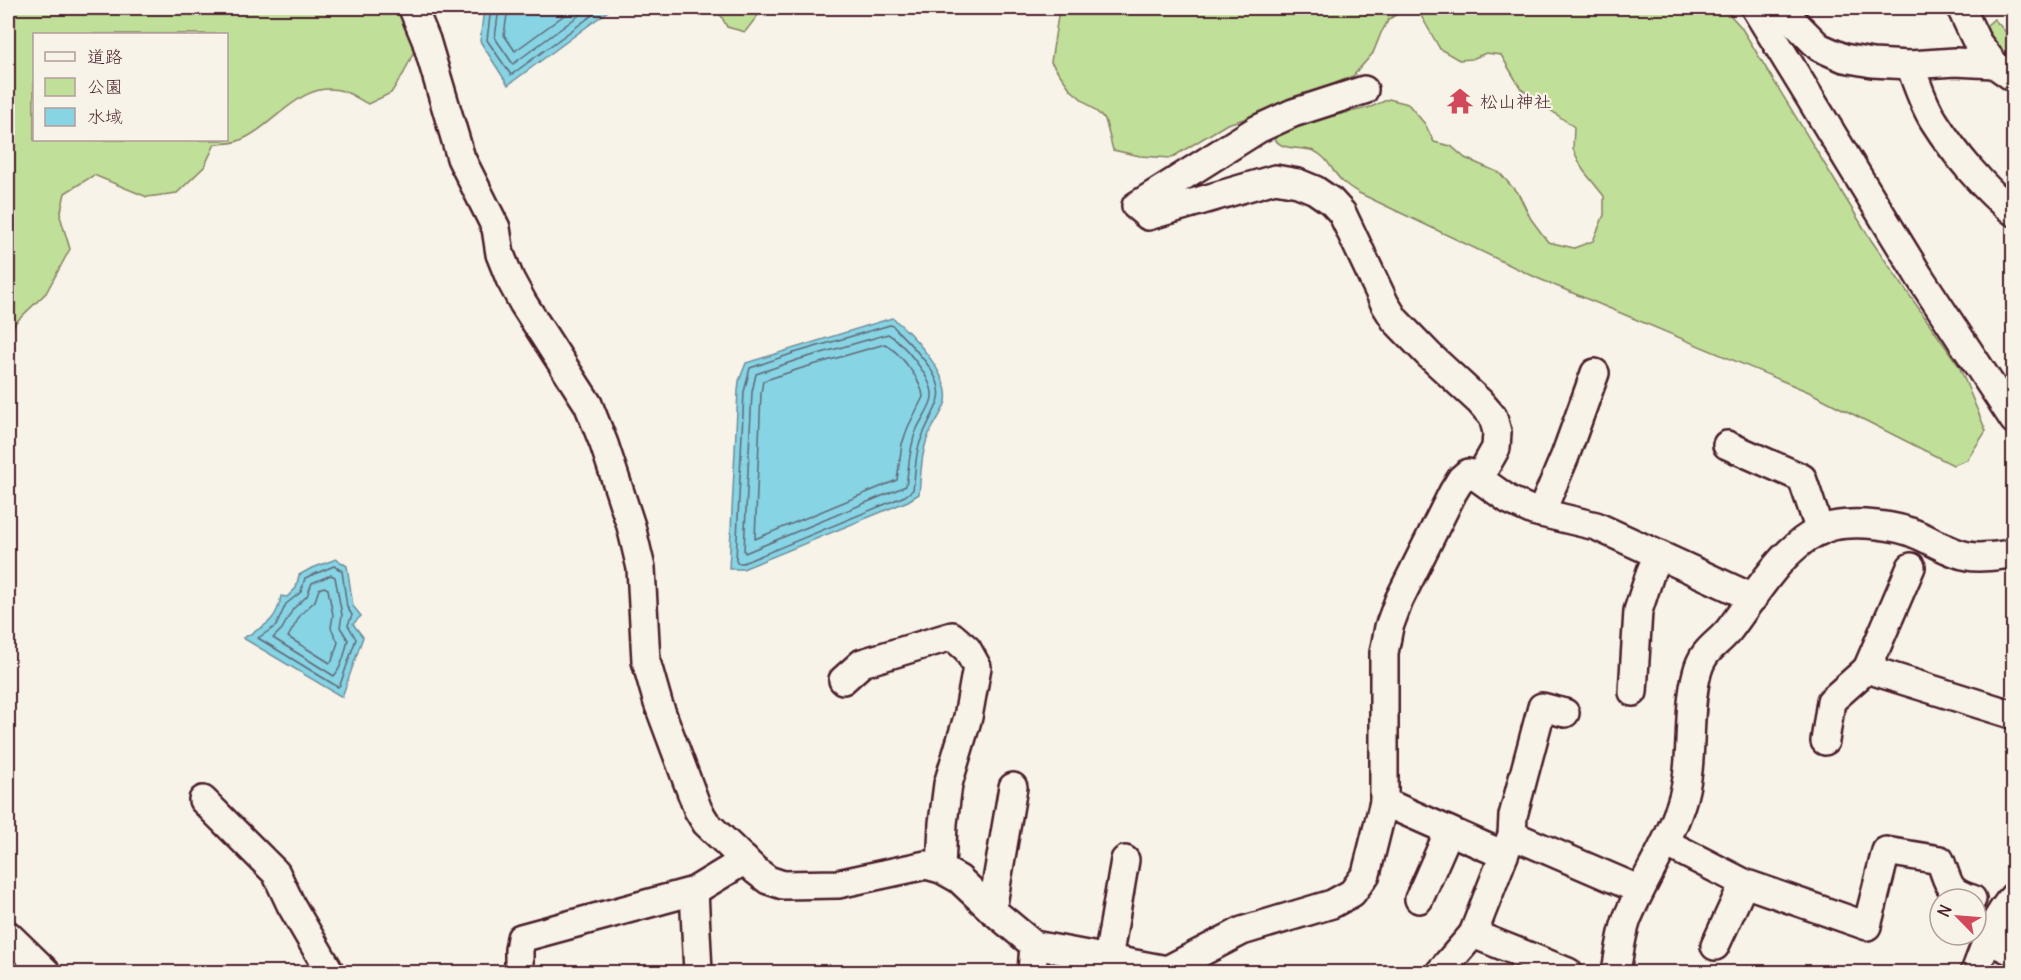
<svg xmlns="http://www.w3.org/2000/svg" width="2021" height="980" viewBox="0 0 2021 980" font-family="Delius,'Klee One',sans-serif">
  <rect width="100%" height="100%" fill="#f7f3e8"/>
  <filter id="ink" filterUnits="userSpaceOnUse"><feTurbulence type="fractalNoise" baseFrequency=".0167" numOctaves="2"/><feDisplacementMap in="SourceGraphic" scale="12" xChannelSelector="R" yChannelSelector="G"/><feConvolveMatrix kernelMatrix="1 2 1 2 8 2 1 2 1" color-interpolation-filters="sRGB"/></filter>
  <g filter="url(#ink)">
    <g fill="#c0df98" stroke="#857f62" stroke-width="1.5" fill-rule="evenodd">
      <path d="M8,8h395l11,43 -10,22 -13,20 -23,11c-8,-4 -16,-10 -25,-13 -42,-13 -69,37 -105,50 -7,3 -16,2 -23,3l-11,23 -27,26 -30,4 -53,-22 -29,18 -5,23 10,33 -24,44 -31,30 -7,19zM34,34h192v106h-192z"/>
      <polygon points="717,8 761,8 762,10 745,32 727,27"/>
      <polygon points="1062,8 1407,8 1389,19 1381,33 1373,53 1353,76 1258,115 1227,124 1171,158 1140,156 1113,150 1105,119 1071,90 1051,62 1058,16"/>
      <path d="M1408,8h316l17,19 130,213 88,126 27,65 -19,29 -14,5 -144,-73 -272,-114 -178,-85c-5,-3 -11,-7 -16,-11 -11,-10 -15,-25 -29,-31 -15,-5 -37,1 -41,-17l34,-12 64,-15 18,-8 19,5 17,20 9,18 17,4 14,12 35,15 19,22 12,24 17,23 26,6 19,-7 11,-26v-19l-21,-26 -10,-21 1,-22 -53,-38 -20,-34 -15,-2 -14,6 -13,1 -19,-11 -20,-35z"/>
      <polygon points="1994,19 2013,40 2013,71 1980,31"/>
    </g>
    <g fill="#86d4e4" stroke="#6e8c9a" stroke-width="1.5">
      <polygon points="486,8 612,8 508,85 480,41 483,17"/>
      <path d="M892,318c19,13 59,59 54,83 -3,11 -12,23 -17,33 -8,19 -8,40 -10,60l-11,7 -165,68h-14l9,-178 1,-10 7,-18z"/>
      <path d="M336,559l11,7 6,40 8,10 -8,8 10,13 -21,60 -99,-59c21,-12 34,-16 38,-42l6,1 9,-9 3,-13 11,-6z"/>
    </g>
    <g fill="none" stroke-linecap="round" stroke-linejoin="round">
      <g stroke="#626775" stroke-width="1.5">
        <polyline points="491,8 487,40 511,75 602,8"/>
        <polyline points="499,8 495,38 513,64 589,8"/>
        <polyline points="508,8 504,35 515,51 574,8"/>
        <path d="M890,325l3,1c15,17 55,51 45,76 -6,16 -16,30 -20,47 -3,13 -3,28 -5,41l-8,6 -162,67h-6l-1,-3 8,-168 6,-24 44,-15z"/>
        <path d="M888,334c14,8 46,45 44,63 -1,11 -12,23 -16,34 -7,18 -7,36 -10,55l-161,67 -1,-3 8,-158 4,-18 41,-14z"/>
        <path d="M885,344c14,8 37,36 38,53l-15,30 -6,17 -5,36 -142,59 6,-146 2,-12 36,-12z"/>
        <polygon points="334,566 342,571 347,607 352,615 348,625 356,639 340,685 338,687 258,638 276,626 286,604 301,592 305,578"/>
        <path d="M331,575l4,2 7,38 -2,12 8,13c-3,12 -6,27 -14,36l-61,-38 9,-9 11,-20 14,-13 5,-13z"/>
        <polygon points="324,587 328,589 333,615 331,628 338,642 332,661 330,663 288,637 301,614 315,601 319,589"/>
      </g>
      <g stroke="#4a1f2b" stroke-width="32">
        <g id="minor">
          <polyline points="1755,8 1919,276 2014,420"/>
          <polyline points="1780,8 1819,47 1844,58 1872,63 1910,65 1955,62 1994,64 2014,78"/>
          <polyline points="1961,8 1977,42 1994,64"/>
          <polyline points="414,11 426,40 461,158 496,228 500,254 510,279 523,303 588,404 604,444 631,526 641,568 646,661 658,703 698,810 706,823 755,870 768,880 783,885 838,884 926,865 941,869 959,879 992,910 1034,945 1167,970 1242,931 1332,904 1352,893 1366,874 1384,802 1384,653 1389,627 1399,600 1453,492 1461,479 1468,473 1474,475 1509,500 1533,511 1596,526 1753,598"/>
          <path d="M1910,65c7,19 13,39 24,56 19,30 51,70 80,91"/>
          <polyline points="1364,90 1293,113 1258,129 1136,206 1148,216 1275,179 1298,183 1315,190 1331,201 1342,213 1385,304 1395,320 1429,355 1480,402 1493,417 1497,432 1496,448 1479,478"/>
          <polyline points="1727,445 1802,478 1820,531"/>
          <polyline points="1541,513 1565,456 1595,373"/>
          <polyline points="1911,567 1867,669 2014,715"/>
          <polyline points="843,680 862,663 952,636 967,649 977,667 968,717 948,784 943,823 941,869"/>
          <polyline points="1633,692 1638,611 1651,571 1658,555"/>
          <polyline points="1825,741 1831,701 1867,669"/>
          <polyline points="203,800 276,873 291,905 330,972"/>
          <polyline points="1384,802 1504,855 1512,835 1513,816 1542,707 1565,713"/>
          <polyline points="1512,835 1640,890"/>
          <path d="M1666,843l78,40 123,43 19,-75 54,9c9,23 6,31 32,39"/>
          <polyline points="694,891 698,972"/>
          <polyline points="1419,899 1449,831"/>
          <polyline points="992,910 1013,787"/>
          <polyline points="1473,934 1568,972"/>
          <polyline points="8,935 46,972"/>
          <polyline points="1987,939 2014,952"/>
          <polyline points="1715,946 1744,883"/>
          <polyline points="1108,959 1125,860"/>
          <polyline points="519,972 519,950 521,938 694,891 745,860"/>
          <polyline points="1032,972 1034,945"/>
          <polyline points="1440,972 1473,934 1504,855"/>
          <path d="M1616,972c3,-17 5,-36 11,-53 16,-39 41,-74 54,-115 14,-42 5,-89 16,-131 6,-24 19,-27 32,-43 27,-35 58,-93 104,-104 23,-5 64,-1 85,9 17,7 32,18 50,21 14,3 31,-1 46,-2"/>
          <path d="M1975,972c10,-26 19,-55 39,-76"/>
        </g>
      </g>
      <use href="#minor" stroke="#f7f3e8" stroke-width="27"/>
    </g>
  </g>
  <defs>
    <g id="temple-bare" transform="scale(2.07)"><path d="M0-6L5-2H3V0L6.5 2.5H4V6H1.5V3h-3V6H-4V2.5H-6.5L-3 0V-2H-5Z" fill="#d1495b" stroke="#f7f3e8" stroke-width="2.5" paint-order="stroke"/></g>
  </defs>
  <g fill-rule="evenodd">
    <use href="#temple-bare" x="1460" y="101"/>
  </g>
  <g text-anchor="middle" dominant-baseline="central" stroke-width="4.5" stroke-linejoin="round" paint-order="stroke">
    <g font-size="18" fill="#4a1f2b" stroke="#f7f3e8" text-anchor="start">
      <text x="1480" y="101">松山神社</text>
    </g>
  </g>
  <rect width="2021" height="980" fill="none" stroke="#f7f3e8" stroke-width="30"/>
  <rect x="15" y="15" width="1991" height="950" fill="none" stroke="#4a1f2b" stroke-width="2" filter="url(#ink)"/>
  <rect x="33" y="33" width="195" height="108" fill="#f7f3e8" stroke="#b29e9c" stroke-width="1.5"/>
  <rect x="45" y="52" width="30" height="9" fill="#f7f3e8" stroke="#b29e9c" stroke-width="1.5"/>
  <text x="87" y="63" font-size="18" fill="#4a1f2b">道路</text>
  <rect x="45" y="78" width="30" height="18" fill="#c0df98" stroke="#b29e9c" stroke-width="1.5"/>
  <text x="87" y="93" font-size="18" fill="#4a1f2b">公園</text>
  <rect x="45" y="108" width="30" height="18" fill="#86d4e4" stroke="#b29e9c" stroke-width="1.5"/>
  <text x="87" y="123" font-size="18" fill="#4a1f2b">水域</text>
  <g transform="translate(1958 917) rotate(295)"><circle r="28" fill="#f7f3e8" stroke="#b29e9c" stroke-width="1.5"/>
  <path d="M0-4.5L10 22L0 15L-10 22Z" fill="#d1495b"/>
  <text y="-9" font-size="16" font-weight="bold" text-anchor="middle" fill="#4a1f2b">N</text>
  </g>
</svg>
